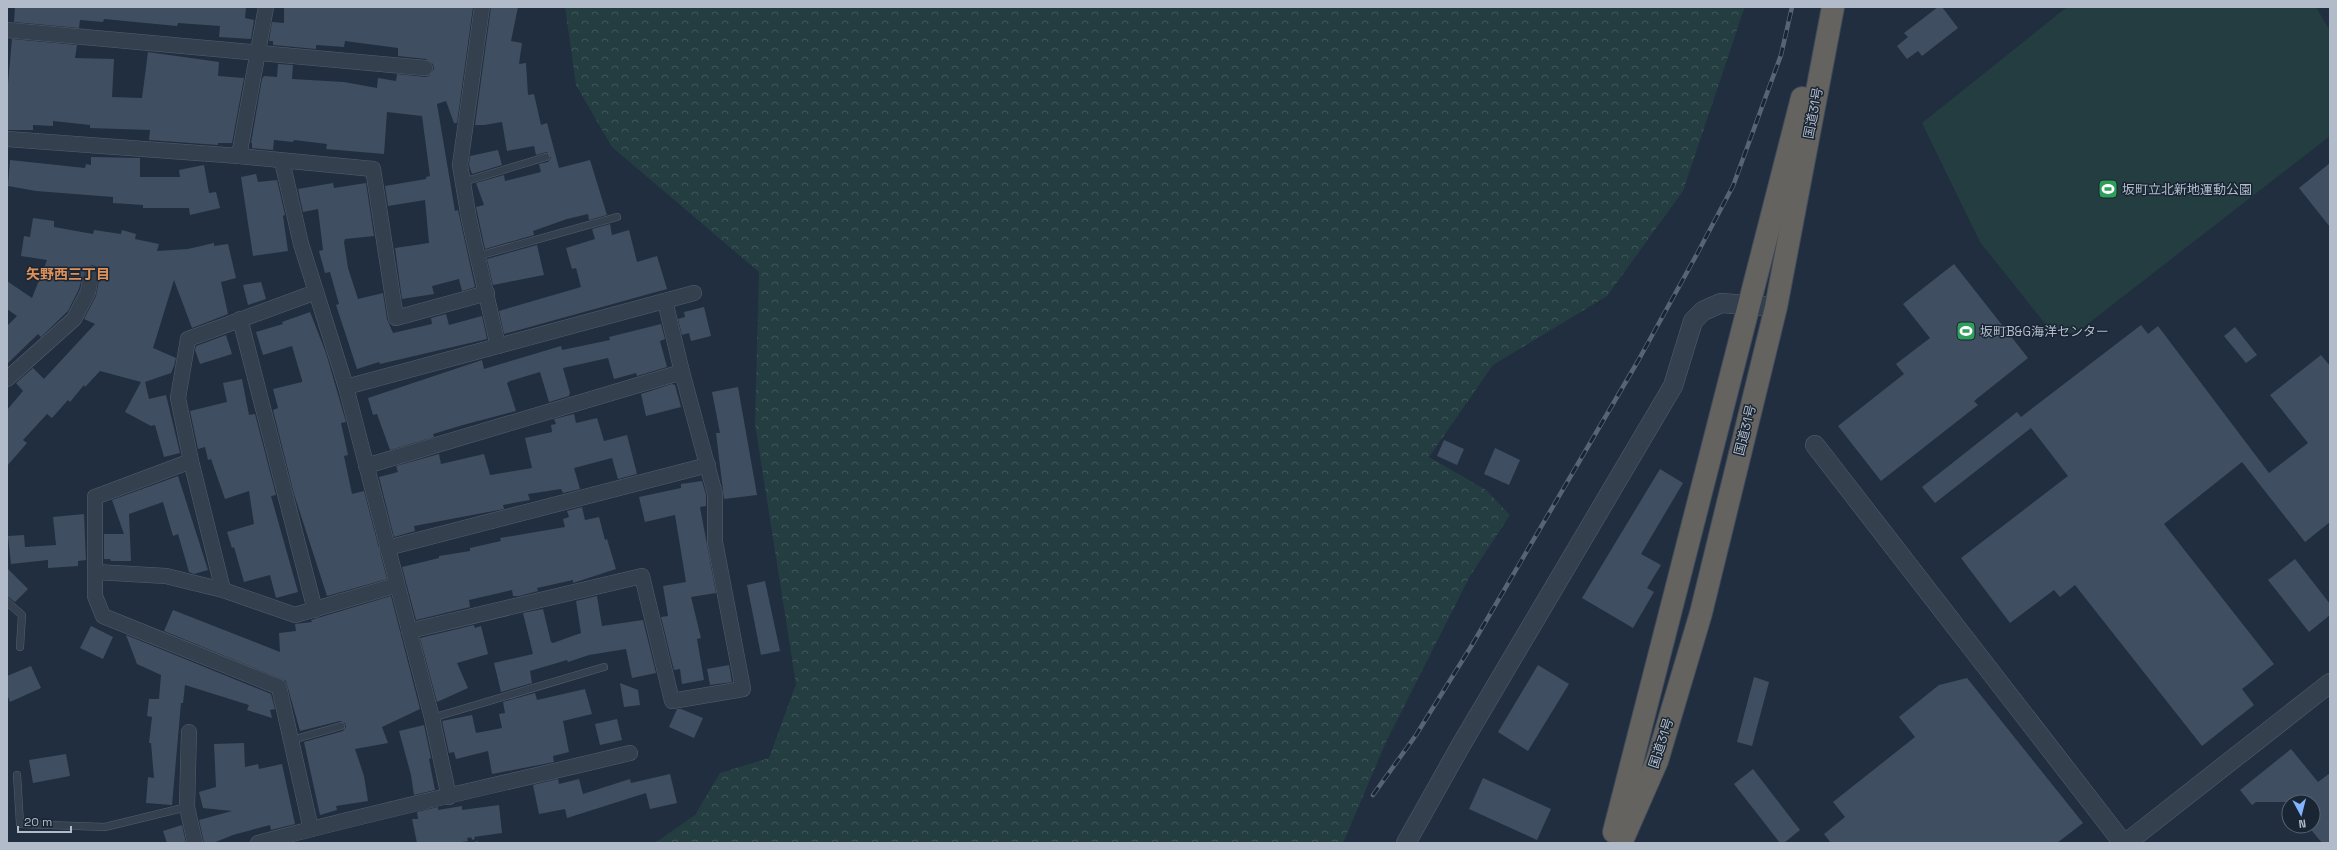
<svg xmlns="http://www.w3.org/2000/svg" width="2337" height="850" viewBox="0 0 2337 850" font-family="'Space Grotesk','Noto Sans JP',sans-serif">
  <defs>
    <pattern id="forest-crowns" width="20" height="18" patternUnits="userSpaceOnUse"><rect width="20" height="18" fill="#233d41"/><path d="M2 6a3 3 0 1 1 6 0M12 15a3 3 0 1 1 6 0" fill="none" stroke="#41575b"/></pattern>
  </defs>
  <rect width="100%" height="100%" fill="#212e40"/>
  <polygon fill="url(#forest-crowns)" points="565,7 1744,7 1744,9 1683,191 1607,296 1493,365 1429,457 1486,490 1510,515 1470,576 1386,742 1343,843 655,843 695,815 720,773 769,758 796,684 755,424 759,272 612,147 576,85"/>
  <polygon fill="#233d41" points="2067,7 2316,7 2330,31 2330,136 2076,333 2051,331 1980,242 1922,123"/>
  <g fill="#404e62">
    <polygon points="15,7 246,7 245,18 254,20 251,39 219,37 220,26 178,23 177,26 104,19 103,22 80,20 79,28 14,22"/>
    <polygon points="284,7 473,7 457,123 454,123 446,101 437,104 455,211 458,210 475,287 462,291 459,279 432,286 434,294 402,299 395,248 429,243 425,200 388,206 385,186 426,179 426,177 430,176 422,116 387,112 384,154 326,149 327,144 294,140 293,142 274,140 273,150 252,148 252,143 251,143 262,79 264,76 277,77 278,64 293,65 292,79 344,82 377,88 378,78 396,81 397,74 425,77 429,76 434,69 433,64 426,59 398,56 398,48 345,41 344,47 316,45 316,49 273,45 273,41 269,41 272,22 284,23"/>
    <polygon points="491,7 518,7 511,41 522,43 519,64 526,63 528,95 534,94 541,125 547,123 559,168 590,160 607,215 589,220 588,214 567,219 533,231 534,235 485,249 476,207 484,205 476,183 504,175 505,181 541,172 539,164 548,162 551,158 547,152 536,155 534,146 507,151 502,122 484,125 475,125"/>
    <polygon points="1938,7 1942,7 1958,28 1922,56 1918,51 1907,59 1897,46 1908,37 1904,33"/>
    <polygon points="12,39 77,45 75,58 114,59 112,97 142,98 148,52 219,62 218,76 244,78 232,143 218,143 218,145 149,140 150,130 90,128 90,125 53,121 53,126 33,125 33,130 7,130 7,95"/>
    <polygon points="498,150 502,165 472,174 469,165 470,156"/>
    <polygon points="91,157 140,158 140,177 180,177 179,170 204,165 209,193 216,192 220,208 190,215 189,208 143,208 143,205 113,203 113,197 36,191 8,186 10,160 85,168 86,164 91,165"/>
    <polygon points="2330,163 2330,227 2299,188"/>
    <polygon points="256,174 258,182 277,180 285,215 283,216 288,251 253,256 241,177"/>
    <polygon points="333,183 334,188 366,183 374,236 345,239 344,242 348,268 358,299 383,293 387,319 393,333 432,324 431,318 446,314 449,325 482,316 487,339 380,364 379,362 357,369 336,305 339,304 330,272 325,273 319,251 323,250 318,209 303,212 298,189"/>
    <polygon points="33,218 54,221 54,227 93,234 94,230 121,234 122,230 136,234 135,239 159,244 157,251 188,249 214,243 214,246 228,244 236,278 221,282 228,314 192,328 174,280 153,348 176,358 174,366 171,373 145,382 149,399 166,395 180,453 164,457 155,425 151,426 125,412 141,382 100,371 85,387 84,385 70,402 68,400 52,418 47,414 23,440 27,443 7,466 7,410 23,391 16,383 33,368 44,379 95,324 84,319 96,296 100,275 97,267 92,265 84,269 79,289 68,311 41,337 38,334 7,364 7,326 17,316 7,309 7,281 32,298 47,260 21,256 24,236 30,237"/>
    <polygon points="610,224 612,235 629,230 637,262 657,256 667,289 504,334 499,311 581,287 576,268 572,269 566,248 595,239 592,229"/>
    <polygon points="537,245 544,275 493,285 487,259"/>
    <polygon points="1954,264 2028,358 1974,401 1978,405 1881,481 1838,426 1904,374 1896,364 1930,338 1903,304"/>
    <polygon points="261,282 266,299 248,305 243,285"/>
    <polygon points="704,307 711,336 691,341 689,333 682,335 678,319 685,317 684,312"/>
    <polygon points="310,312 326,353 346,422 341,423 348,455 344,456 352,494 364,491 387,579 327,596 294,494 273,410 278,408 273,389 302,382 302,380 292,346 263,355 256,332 283,324 282,322"/>
    <polygon points="661,324 665,339 660,341 667,367 637,376 636,373 614,379 608,358 563,368 570,393 569,396 549,402 540,372 510,381 507,383 516,411 463,425 433,434 434,437 390,450 377,414 373,415 368,398 482,360 484,369 561,346 562,350 610,340 609,337"/>
    <polygon points="2141,325 2148,334 2158,326 2269,473 2308,443 2270,395 2321,355 2330,366 2330,522 2305,542 2242,462 2164,524 2274,664 2242,689 2254,705 2202,746 2075,585 2060,597 2054,590 2010,623 1961,558 2068,476 2031,428 1935,503 1922,487 2017,412 2021,417"/>
    <polygon points="2235,327 2257,355 2246,363 2224,336"/>
    <polygon points="226,335 232,354 200,364 195,350 196,346"/>
    <polygon points="242,379 249,415 255,414 276,495 271,496 298,592 276,598 270,575 244,582 234,547 232,548 227,532 254,524 249,491 225,499 211,459 208,460 205,447 198,449 190,411 227,402 223,383"/>
    <polygon points="672,384 675,385 681,407 646,416 641,394"/>
    <polygon points="738,387 757,495 724,499 716,433 720,433 712,392"/>
    <polygon points="574,414 576,423 597,418 604,441 627,435 637,474 618,479 612,458 574,468 580,489 563,493 561,489 528,494 530,500 503,505 504,509 414,526 415,531 394,537 379,477 398,472 396,466 439,454 441,464 484,454 490,475 532,468 525,438 552,432 551,425 556,424 554,419"/>
    <polygon points="1444,440 1464,449 1457,465 1437,456"/>
    <polygon points="1495,448 1520,460 1509,485 1484,474"/>
    <polygon points="1660,469 1683,483 1641,554 1661,565 1647,588 1654,592 1633,628 1582,598"/>
    <polygon points="178,476 208,570 194,574 189,572 178,534 173,536 163,502 129,514 131,561 111,561 110,559 104,559 104,534 124,534 112,500"/>
    <polygon points="702,481 706,495 706,506 700,507 716,593 691,597 701,638 697,639 704,680 682,684 680,669 674,670 661,617 668,616 663,586 686,582 675,515 645,522 639,497 681,488 681,484"/>
    <polygon points="582,507 585,520 599,517 605,540 607,539 616,569 573,583 573,580 537,588 538,591 519,596 513,596 512,590 469,600 470,607 416,620 402,567 439,558 439,556 470,551 470,548 501,541 500,538 565,527 563,519 569,517 567,511"/>
    <polygon points="84,514 86,560 78,561 78,566 48,568 48,560 11,564 8,536 24,535 25,547 56,545 53,517"/>
    <polygon points="2295,559 2330,604 2330,615 2309,632 2268,580"/>
    <polygon points="7,568 28,589 15,602 7,596"/>
    <polygon points="765,581 780,651 761,655 747,585"/>
    <polygon points="391,596 420,709 382,727 388,743 355,749 364,776 368,801 336,806 337,810 320,815 304,742 343,731 346,727 345,723 340,721 300,731 286,681 164,631 173,610 280,652 279,633 296,631 295,624 312,622 311,620"/>
    <polygon points="597,596 602,626 643,620 656,673 632,678 626,649 589,655 568,662 567,660 530,671 532,683 501,692 494,663 533,654 523,613 543,609 551,642 553,643 581,633 576,601"/>
    <polygon points="474,625 475,628 481,626 488,654 457,663 468,688 437,702 420,638"/>
    <polygon points="91,626 113,637 103,659 80,648"/>
    <polygon points="126,635 271,694 275,709 270,710 272,718 247,710 249,705 185,685 183,703 181,703 172,805 146,803 148,777 154,778 151,743 149,743 152,717 147,716 149,699 159,699 161,675 137,664"/>
    <polygon points="729,665 732,682 710,685 707,669"/>
    <polygon points="1538,665 1569,684 1528,751 1498,732"/>
    <polygon points="31,666 41,688 10,702 7,694 7,676"/>
    <polygon points="1754,677 1769,682 1752,746 1737,742"/>
    <polygon points="1967,678 2083,823 2057,843 1831,843 1824,834 1845,817 1833,802 1915,737 1899,717 1939,685"/>
    <polygon points="620,683 638,690 640,705 624,707"/>
    <polygon points="585,689 592,714 563,721 569,752 553,756 554,762 492,774 488,751 456,759 454,752 449,753 442,721 472,715 476,733 502,728 499,714 505,713 503,702 535,693 537,700"/>
    <polygon points="677,709 681,709 703,718 694,738 669,727"/>
    <polygon points="617,719 622,740 600,745 595,724"/>
    <polygon points="424,725 431,758 429,759 435,790 414,795 411,775 399,731"/>
    <polygon points="244,743 245,767 258,764 259,769 282,764 295,824 271,830 270,825 233,835 213,843 204,843 199,820 232,811 203,808 199,792 216,787 214,744"/>
    <polygon points="2291,749 2318,782 2330,773 2330,843 2322,843 2308,826 2313,826 2313,802 2256,802 2252,805 2240,790"/>
    <polygon points="66,754 70,776 33,783 29,760"/>
    <polygon points="1753,769 1800,830 1784,843 1780,843 1734,784"/>
    <polygon points="670,774 677,803 650,809 646,793 567,818 565,809 539,814 533,785 558,779 559,784 579,779 583,794 630,779 631,783"/>
    <polygon points="1483,778 1551,809 1537,840 1469,809"/>
    <polygon points="499,805 502,833 467,838 468,841 456,843 417,843 412,819 418,819 417,812 438,807 438,810 462,806 462,810"/>
    <polygon points="182,825 186,843 167,843 163,831"/>
  </g>
  <g fill="none" stroke-linecap="round" stroke-linejoin="round">
    <g stroke="#535e6d" stroke-width="8">
      <g id="service">
        <polyline points="463,182 546,157"/>
        <polyline points="478,256 617,217"/>
        <polyline points="7,602 22,615 20,647"/>
        <polyline points="432,718 604,667"/>
        <polyline points="292,740 341,726"/>
        <polyline points="17,775 20,824 105,827 187,807"/>
      </g>
    </g>
    <g stroke="#535e6d" stroke-width="16">
      <g id="minor">
        <polyline points="482,7 460,165 469,219 498,346"/>
        <polyline points="7,30 425,68"/>
        <polyline points="7,139 239,156 373,169 396,318 487,293"/>
        <polyline points="239,156 266,7"/>
        <polyline points="282,161 301,244 346,387 432,718 449,797"/>
        <polyline points="240,319 315,610"/>
        <polyline points="7,379 74,319 88,292 91,274"/>
        <polyline points="346,387 694,293"/>
        <polyline points="191,461 95,497 95,596 103,616 279,687 311,829"/>
        <polyline points="366,466 682,372"/>
        <polyline points="387,548 708,465"/>
        <polyline points="96,572 166,576 223,590 295,615 397,585"/>
        <polyline points="223,590 191,461 178,398 188,339 316,292"/>
        <polyline points="409,631 642,576 672,701 743,689 715,542 715,494 682,372 665,301"/>
        <polyline points="189,732 187,807 195,843"/>
        <path d="M258,843c123,-33 248,-60 372,-90"/>
      </g>
    </g>
    <g stroke="#535e6d" stroke-width="20">
      <g id="tertiary">
        <polyline points="1815,445 2123,843"/>
        <polyline points="1406,843 1461,745 1673,386 1693,321 1703,311 1721,303 1776,307"/>
        <polyline points="2126,843 2330,683"/>
      </g>
    </g>
    <g stroke="#404b5a" stroke-width="24">
      <g id="trunk">
        <polyline points="1614,832 1802,98"/>
        <polyline points="1621,843 1657,761 1701,613 1776,307 1833,7"/>
      </g>
    </g>
    <polyline stroke="#3e595b" stroke-width="2.5" stroke-dasharray="3 3" stroke-linecap="butt" points="472,837 477,843"/>
    <use href="#service" stroke="#35404f" stroke-width="7"/>
    <use href="#minor" stroke="#35404f" stroke-width="15"/>
    <use href="#tertiary" stroke="#35404f" stroke-width="19"/>
    <use href="#trunk" stroke="#646360" stroke-width="22"/>
    <g stroke="#576477" stroke-width="4.5">
      <polyline id="rail" points="1373,795 1416,735 1472,645 1638,361 1697,254 1733,186 1781,55 1792,7"/>
    </g>
    <use href="#rail" stroke="#1a2534" stroke-width="3" stroke-dasharray="9" stroke-linecap="butt"/>
  </g>
  <defs>
    <g id="stadium-square" transform="scale(1)"><rect x="-9" y="-9" width="18" height="18" rx="4" fill="#2e9e5b" stroke="#1a2534"/><path d="M0-5a6.5 5 0 1 0 0 10a6.5 5 0 1 0 0-10ZM-3.5-1.8h7v3.6h-7Z" fill="#fff"/></g>
  </defs>
  <g fill-rule="evenodd">
    <use href="#stadium-square" x="2108" y="189"/>
    <use href="#stadium-square" x="1966" y="331"/>
  </g>
  <g text-anchor="middle" dominant-baseline="central" stroke-width="3" stroke-linejoin="round" paint-order="stroke">
    <g font-size="13" fill="#b1bbca" stroke="#1a2534">
      <text transform="translate(1813 113) rotate(-79)">国道31号</text>
      <text transform="translate(1745 430) rotate(-76)">国道31号</text>
      <text transform="translate(1661 743) rotate(-72)">国道31号</text>
    </g>
    <g font-size="13" fill="#b1bbca" stroke="#1a2534" text-anchor="start">
      <text x="2122" y="189">坂町立北新地運動公園</text>
      <text x="1980" y="331">坂町B&amp;G海洋センター</text>
    </g>
    <g font-size="14" font-weight="bold" fill="#e09157" stroke="#1a2534">
      <text x="68" y="274">矢野西三丁目</text>
    </g>
  </g>
  <rect width="2337" height="850" fill="none" stroke="#b1bbca" stroke-width="16"/>
  <g transform="translate(2301 814) rotate(173)"><circle r="19" fill="#1a2534" stroke="#566170"/>
  <path d="M0-3L7 15L0 10L-7 15Z" fill="#82b4ff"/>
  <text y="-6" font-size="11" font-weight="bold" text-anchor="middle" fill="#b1bbca">N</text>
  </g>
  <path d="M18 826v6h53v-6" fill="none" stroke="#b1bbca" stroke-width="2"/>
  <text x="24" y="826" font-size="12" fill="#b1bbca" stroke="#1a2534" stroke-width="3" paint-order="stroke">20 m</text>
</svg>
